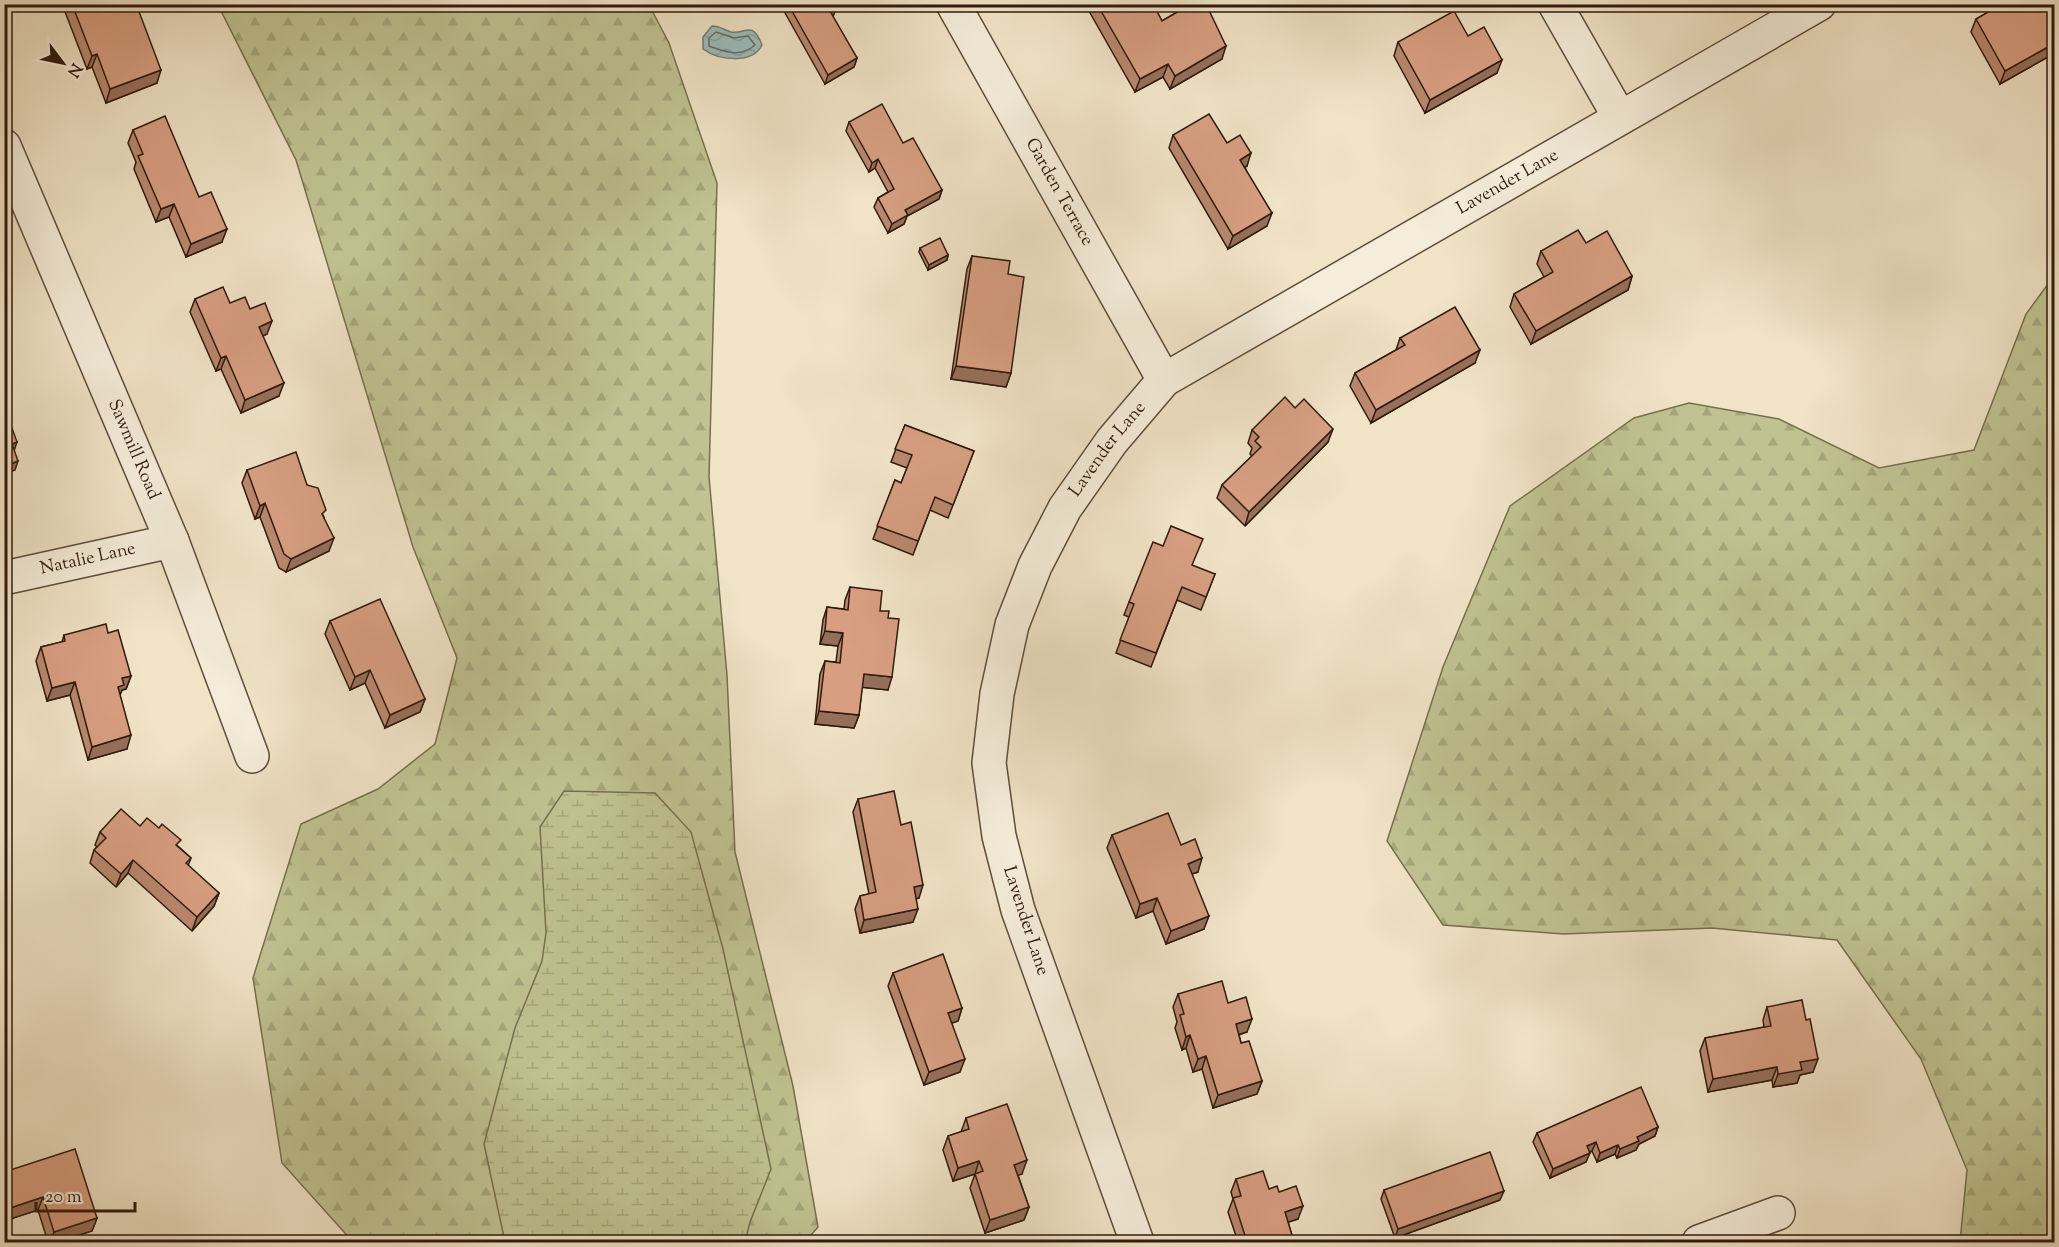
<svg xmlns="http://www.w3.org/2000/svg" width="2059" height="1247" viewBox="0 0 2059 1247" font-family="'Sorts Mill Goudy',serif">
  <defs>
    <pattern id="forest-firs" width="22" height="20" patternUnits="userSpaceOnUse" patternTransform="scale(1.5)"><rect width="22" height="20" fill="#c0c291"/><path d="M5 1l3.5 6h-7zM16 11l3.5 6h-7z" fill="#a5a67c"/></pattern>
    <pattern id="wetland-marsh" width="20" height="14" patternUnits="userSpaceOnUse" patternTransform="scale(1.5)"><rect width="20" height="14" fill="#c0c291"/><path d="M1 5h8M5 5V1M11 12h8M15 12V8" fill="none" stroke="#a5a67c"/></pattern>
    <pattern id="water-waves" width="16" height="10" patternUnits="userSpaceOnUse" patternTransform="scale(1.5)"><rect width="16" height="10" fill="#9cbdbc"/><path d="M0 5q4-4 8 0t8 0" fill="none" stroke="#87a2a0"/></pattern>
  </defs>
  <rect width="100%" height="100%" fill="#f0e3c6"/>
  <filter id="stains"><feTurbulence type="fractalNoise" baseFrequency=".00333" numOctaves="4"/><feColorMatrix values="0 0 0 0 .2 0 0 0 0 .09 0 0 0 0 .02 0 0 0 .5 -.17"/></filter>
  <radialGradient id="worn" r=".72"><stop offset=".6" stop-color="#630" stop-opacity="0"/><stop offset="1" stop-color="#630" stop-opacity=".3"/></radialGradient>
  <g fill="url(#forest-firs)" stroke="#786e50" stroke-width="1.5">
    <polygon points="218,5 649,5 669,43 717,183 709,477 727,675 735,852 793,1086 818,1227 805,1242 353,1242 282,1163 253,978 301,824 378,789 435,744 457,658 413,547 296,160"/>
    <polygon points="2054,276 2054,1242 1960,1242 1967,1170 1921,1059 1837,940 1712,928 1563,934 1443,925 1387,841 1443,667 1510,506 1634,418 1689,403 1779,419 1879,468 1974,450 2026,314"/>
  </g>
  <polygon fill="url(#wetland-marsh)" stroke="#786e50" stroke-width="1.5" points="564,791 655,793 691,832 723,949 771,1169 750,1222 745,1242 505,1242 484,1144 515,1028 542,961 546,933 540,827"/>
  <path fill="url(#water-waves)" stroke="#707c76" stroke-width="1.5" d="M712,26c8,0 12,4 19,6 14,3 21,-13 31,13 -10,20 -44,15 -59,4v-12z"/>
  <g fill="none" stroke-linecap="round" stroke-linejoin="round">
    <path stroke="#666c65" stroke-width="1.5" d="M716,32l18,6 14,-2 7,9c-15,13 -29,7 -46,1v-8z"/>
    <g stroke="#5f4c3c" stroke-width="36">
      <g id="street">
        <path id="s1" d="M953,4l211,376"/>
        <polyline points="1555,4 1620,118"/>
        <path id="s2" d="M4,146l168,395 80,215"/>
        <path id="s3" d="M4,578l168,-37"/>
        <path id="s4" d="M1137,1242l-119,-332 -19,-74 -10,-73 8,-69 15,-69 23,-59 30,-58 47,-67 52,-61 655,-376"/>
        <polyline points="1699,1242 1778,1213"/>
      </g>
    </g>
    <use href="#street" stroke="#f5edda" stroke-width="33"/>
  </g>
  <g fill="#b9886f" stroke="#2f1a0e" stroke-width="1.5">
    <polygon points="62,4 130,4 157,83 106,103 92,67 87,69"/>
    <polygon points="780,4 835,4 833,17 857,58 854,67 825,84"/>
    <polygon points="1085,4 1153,4 1162,21 1177,12 1180,4 1206,4 1222,59 1170,89 1163,77 1135,92"/>
    <polygon points="1996,4 2055,4 2055,53 2000,84 1971,32 1976,19 1994,9"/>
    <polygon points="1468,36 1497,73 1425,113 1394,56 1398,42"/>
    <polygon points="849,122 903,143 942,190 939,199 907,216 904,224 888,233 874,207 878,198 888,192 875,168 869,172 846,131"/>
    <polygon points="133,130 199,197 222,242 186,257 169,217 156,222 134,169 136,162 128,143"/>
    <polygon points="1173,135 1227,143 1247,166 1245,167 1267,226 1228,249 1169,148"/>
    <polygon points="1586,243 1632,276 1628,290 1531,344 1510,307 1514,294 1544,277 1537,264 1541,251"/>
    <polygon points="920,248 948,255 947,260 928,270 919,252"/>
    <polygon points="972,256 1008,274 1011,373 1006,387 951,379 967,269"/>
    <polygon points="195,299 230,303 250,309 267,334 263,336 279,396 241,413 221,369 216,371 190,312"/>
    <polygon points="1400,338 1475,363 1371,423 1350,386 1355,373 1396,350"/>
    <polygon points="905,425 974,451 948,518 930,510 913,555 873,539 895,480 901,483 907,468 891,462"/>
    <polygon points="1252,430 1328,442 1245,526 1217,498 1222,485 1252,456 1250,454 1252,448 1248,443"/>
    <polygon points="247,470 307,485 324,517 329,551 286,572 279,568 260,517 255,519 242,483"/>
    <polygon points="1215,574 1201,610 1177,600 1151,667 1116,653 1129,617 1124,615 1129,602"/>
    <polygon points="850,587 880,611 888,618 888,690 862,687 859,715 854,728 815,724 820,674 825,661 836,662 838,646 820,644 823,620 827,607 844,609 845,600"/>
    <polygon points="330,621 425,699 420,712 385,728 365,683 350,690 325,634"/>
    <polygon points="108,633 131,676 126,689 122,690 120,694 127,749 88,760 70,695 47,701 36,661 41,647 62,642 64,635"/>
    <polygon points="858,799 901,825 919,898 916,899 913,922 860,933 855,909 860,896 869,894 853,812"/>
    <polygon points="140,826 178,846 191,858 188,866 219,893 214,906 192,931 128,873 116,887 90,863 94,850 97,847 95,845 100,832"/>
    <polygon points="1112,835 1181,845 1198,872 1192,874 1204,929 1166,944 1153,911 1136,918 1107,848"/>
    <polygon points="893,973 962,1008 958,1021 952,1023 960,1072 924,1085 888,986"/>
    <polygon points="1178,994 1228,1003 1247,1032 1239,1035 1241,1043 1262,1081 1257,1094 1213,1108 1202,1069 1193,1072 1186,1048 1182,1050 1175,1028 1177,1022 1173,1007"/>
    <polygon points="1767,1007 1813,1072 1800,1075 1797,1083 1773,1087 1772,1080 1708,1092 1700,1051 1705,1038 1764,1027 1763,1020"/>
    <polygon points="966,1118 1022,1174 1018,1175 1029,1207 1024,1220 985,1233 970,1188 975,1174 953,1181 943,1150 948,1136 961,1132"/>
    <polygon points="1658,1127 1655,1136 1639,1144 1636,1150 1617,1158 1615,1154 1597,1162 1592,1151 1589,1153 1586,1162 1550,1178 1533,1142 1537,1133"/>
    <polygon points="4,1172 97,1218 92,1231 57,1242 48,1242 38,1210 4,1221"/>
    <polygon points="1236,1179 1279,1192 1298,1219 1288,1222 1294,1242 1238,1242 1228,1212 1233,1199 1231,1192"/>
    <polygon points="1384,1190 1500,1200 1395,1238 1381,1199"/>
  </g>
  <g fill="#966f5a" stroke="#2f1a0e" stroke-width="1.5">
    <polygon points="836,8 833,17 830,11"/>
    <polygon points="2055,43 2055,53 2000,84 2005,71"/>
    <polygon points="1226,46 1222,59 1170,89 1175,76"/>
    <polygon points="97,54 92,67 87,69 92,56"/>
    <polygon points="857,58 854,67 825,84 828,75"/>
    <polygon points="1502,60 1497,73 1425,113 1430,100"/>
    <polygon points="1168,64 1163,77 1135,92 1140,79"/>
    <polygon points="161,70 157,83 106,103 110,89"/>
    <polygon points="1251,153 1247,166 1235,173 1240,160"/>
    <polygon points="878,159 875,168 869,172 872,163"/>
    <polygon points="942,190 939,199 907,216 904,224 888,233 892,224 905,210"/>
    <polygon points="174,204 169,217 156,222 161,209"/>
    <polygon points="1272,213 1267,226 1228,249 1233,236"/>
    <polygon points="227,229 222,242 186,257 191,244"/>
    <polygon points="948,255 947,260 928,270 929,265"/>
    <polygon points="1632,276 1628,290 1531,344 1536,331"/>
    <polygon points="272,321 267,334 254,340 259,327"/>
    <polygon points="1480,350 1475,363 1371,423 1376,410"/>
    <polygon points="226,356 221,369 216,371 221,358"/>
    <polygon points="956,366 1011,373 1006,387 951,379"/>
    <polygon points="284,383 279,396 241,413 245,400"/>
    <polygon points="1333,429 1328,442 1245,526 1249,512"/>
    <polygon points="17,442 14,451 12,444"/>
    <polygon points="18,461 15,470 10,472 7,479 4,480 4,472 8,465"/>
    <polygon points="265,503 260,517 255,519 260,506"/>
    <polygon points="334,538 329,551 286,572 291,559"/>
    <polygon points="825,631 843,633 838,646 820,644"/>
    <polygon points="370,670 365,683 350,690 355,677"/>
    <polygon points="864,674 892,677 888,690 859,687"/>
    <polygon points="131,676 126,689 122,690 119,698 113,700 122,678"/>
    <polygon points="75,682 70,695 47,701 52,688"/>
    <polygon points="425,699 420,712 385,728 390,715"/>
    <polygon points="819,711 859,715 854,728 815,724"/>
    <polygon points="131,735 127,749 88,760 92,747"/>
    <polygon points="1202,858 1198,872 1183,877 1188,864"/>
    <polygon points="133,860 128,873 116,887 121,874"/>
    <polygon points="923,885 919,898 909,900 914,887"/>
    <polygon points="219,893 214,906 192,931 197,917"/>
    <polygon points="1157,898 1153,911 1136,918 1140,904"/>
    <polygon points="918,909 913,922 860,933 864,920"/>
    <polygon points="1209,916 1204,929 1166,944 1171,931"/>
    <polygon points="962,1008 958,1021 944,1026 948,1013"/>
    <polygon points="1252,1019 1247,1032 1231,1037 1236,1024"/>
    <polygon points="1190,1035 1186,1048 1182,1050 1186,1037"/>
    <polygon points="1206,1056 1202,1069 1193,1072 1198,1059"/>
    <polygon points="965,1059 960,1072 924,1085 929,1072"/>
    <polygon points="1818,1059 1813,1072 1800,1075 1797,1083 1773,1087 1778,1074 1800,1062"/>
    <polygon points="1777,1067 1772,1080 1708,1092 1713,1079"/>
    <polygon points="1262,1081 1257,1094 1213,1108 1218,1095"/>
    <polygon points="1658,1127 1655,1136 1639,1144 1636,1150 1617,1158 1620,1149 1637,1137"/>
    <polygon points="1596,1142 1592,1151 1583,1155 1587,1146"/>
    <polygon points="1618,1145 1615,1154 1597,1162 1600,1153"/>
    <polygon points="1590,1153 1586,1162 1550,1178 1553,1169"/>
    <polygon points="1027,1160 1022,1174 1010,1178 1014,1165"/>
    <polygon points="979,1161 975,1174 953,1181 958,1168"/>
    <polygon points="1504,1191 1500,1200 1395,1238 1398,1229"/>
    <polygon points="43,1197 38,1210 4,1221 4,1210"/>
    <polygon points="1303,1206 1298,1219 1280,1225 1285,1212"/>
    <polygon points="1029,1207 1024,1220 985,1233 990,1220"/>
    <polygon points="97,1218 92,1231 57,1242 50,1242 54,1232"/>
  </g>
  <g fill="#d79e81" stroke="#2f1a0e" stroke-width="1.5">
    <polygon points="72,4 130,4 133,11 138,9 161,70 110,89 97,54 92,56"/>
    <polygon points="788,4 835,4 836,8 830,11 857,58 828,75"/>
    <polygon points="1097,4 1153,4 1162,21 1181,10 1182,4 1206,4 1226,46 1175,76 1168,64 1140,79"/>
    <polygon points="2002,4 2055,4 2055,43 2005,71 1976,19"/>
    <polygon points="1454,11 1468,36 1484,27 1502,60 1430,100 1398,42"/>
    <polygon points="882,104 903,143 913,138 942,190 905,210 908,215 892,224 878,198 894,189 878,159 872,163 849,122"/>
    <polygon points="1209,114 1227,143 1240,135 1251,153 1240,160 1272,213 1233,236 1173,135"/>
    <polygon points="165,116 199,197 211,192 227,229 191,244 174,204 161,209 138,156 143,154 133,130"/>
    <polygon points="1578,230 1586,243 1607,231 1632,276 1536,331 1514,294 1553,272 1541,251"/>
    <polygon points="940,238 948,255 929,265 920,248"/>
    <polygon points="972,256 1010,261 1008,274 1024,277 1011,373 956,366"/>
    <polygon points="223,287 230,303 245,297 250,309 265,303 272,321 259,327 284,383 245,400 226,356 221,358 195,299"/>
    <polygon points="1455,307 1480,350 1376,410 1355,373 1405,345 1400,338"/>
    <polygon points="1285,397 1295,408 1304,399 1333,429 1249,512 1222,485 1261,447 1255,441 1259,437 1252,430"/>
    <polygon points="4,406 17,442 12,444 18,461 8,465 11,470 4,472"/>
    <polygon points="905,425 974,451 953,505 935,497 918,541 877,526 895,480 901,483 912,455 895,449"/>
    <polygon points="296,452 307,485 318,488 326,510 322,514 334,538 291,559 284,554 265,503 260,506 247,470"/>
    <polygon points="1171,526 1203,539 1192,565 1215,574 1206,597 1182,587 1156,653 1120,640 1134,604 1129,602 1153,542 1163,546"/>
    <polygon points="850,587 882,591 880,611 889,611 888,618 899,619 892,677 864,674 859,715 819,711 825,661 840,663 843,633 825,631 827,607 848,610"/>
    <polygon points="380,599 425,699 390,715 370,670 355,677 330,621"/>
    <polygon points="106,624 108,633 118,630 131,676 122,678 124,685 118,687 131,735 92,747 75,682 52,688 41,647 65,641 64,635"/>
    <polygon points="894,791 901,825 911,822 923,885 914,887 918,909 864,920 860,896 876,892 858,799"/>
    <polygon points="121,809 140,826 147,818 159,828 162,824 181,840 176,845 191,858 186,863 219,893 197,917 133,860 121,874 94,850 106,838 100,832"/>
    <polygon points="1168,813 1181,845 1195,839 1202,858 1188,864 1209,916 1171,931 1157,898 1140,904 1112,835"/>
    <polygon points="943,954 962,1008 948,1013 965,1059 929,1072 893,973"/>
    <polygon points="1222,981 1228,1003 1246,997 1252,1019 1236,1024 1241,1043 1249,1041 1262,1081 1218,1095 1206,1056 1198,1059 1190,1035 1186,1037 1180,1015 1184,1014 1178,994"/>
    <polygon points="1802,1000 1806,1020 1810,1019 1818,1059 1800,1062 1802,1070 1778,1074 1777,1067 1713,1079 1705,1038 1771,1026 1767,1007"/>
    <polygon points="1641,1087 1658,1127 1637,1137 1639,1141 1620,1149 1618,1145 1600,1153 1596,1142 1587,1146 1590,1153 1553,1169 1537,1133"/>
    <polygon points="1007,1104 1027,1160 1014,1165 1029,1207 990,1220 975,1174 983,1171 979,1161 958,1168 948,1136 969,1129 966,1118"/>
    <polygon points="75,1149 97,1218 54,1232 43,1197 4,1210 4,1172"/>
    <polygon points="1490,1152 1504,1191 1398,1229 1384,1190"/>
    <polygon points="1263,1171 1269,1189 1277,1186 1279,1192 1296,1186 1303,1206 1285,1212 1294,1242 1247,1242 1233,1198 1241,1196 1236,1179"/>
  </g>
  <g text-anchor="middle" dominant-baseline="central" stroke-width="4.5" stroke-linejoin="round" paint-order="stroke">
    <g font-size="18" fill="#2f1a0e" stroke="#f5edda">
      <text stroke="none"><textPath href="#s4" startOffset="1330">Lavender Lane</textPath></text>
      <text stroke="none"><textPath href="#s1" startOffset="216">Garden Terrace</textPath></text>
      <text stroke="none"><textPath href="#s2" startOffset="330">Sawmill Road</textPath></text>
      <text stroke="none"><textPath href="#s4" startOffset="844">Lavender Lane</textPath></text>
      <text stroke="none"><textPath href="#s3" startOffset="86">Natalie Lane</textPath></text>
      <text transform="translate(1025 921) rotate(72)">Lavender Lane</text>
    </g>
  </g>
  <rect width="2059" height="1247" fill="none" stroke="#f0e3c6" stroke-width="24"/>
  <rect x="6" y="6" width="2047" height="1235" fill="none" stroke="#2f1a0e" stroke-width="3"/>
  <rect x="12" y="12" width="2035" height="1223" fill="none" stroke="#2f1a0e" stroke-width="1.5"/>
  <g transform="translate(63 63) rotate(122)" stroke="#f5edda" stroke-width="4.5" paint-order="stroke">
  <path d="M0-4.5L10 22L0 15L-10 22Z" fill="#2f1a0e"/>
  <text y="-9" font-size="16" font-weight="bold" text-anchor="middle" fill="#2f1a0e">N</text>
  </g>
  <path d="M36 1202v9h99v-9" fill="none" stroke="#2f1a0e" stroke-width="3"/>
  <text x="45" y="1202" font-size="18" fill="#2f1a0e" stroke="#f5edda" stroke-width="4.5" paint-order="stroke">20 m</text>
  <rect width="100%" height="100%" filter="url(#stains)"/>
  <rect width="100%" height="100%" fill="url(#worn)"/>
</svg>
